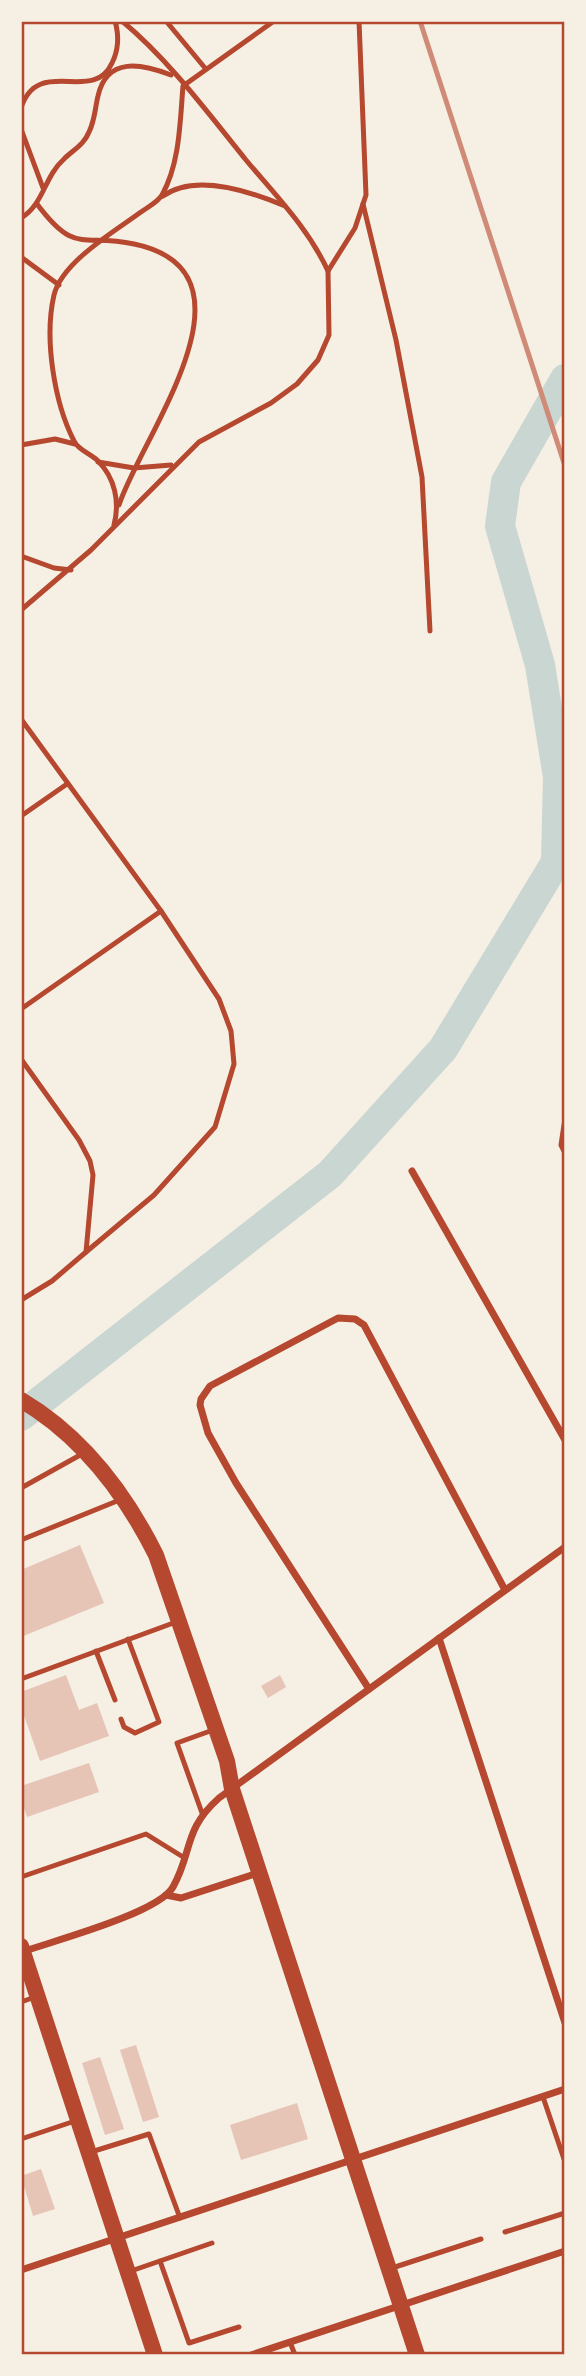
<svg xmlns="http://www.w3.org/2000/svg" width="586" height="2376" viewBox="0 0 586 2376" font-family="Signika,sans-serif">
  <rect width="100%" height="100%" fill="#f6efe4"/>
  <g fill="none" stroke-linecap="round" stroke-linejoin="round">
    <polyline stroke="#c9d6d2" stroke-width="30" points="21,1416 330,1174 443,1049 556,862 558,777 540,665 500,526 506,482 565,379"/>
  </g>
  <g fill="#e6c5b7">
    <polygon points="80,1545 104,1603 21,1637 21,1570"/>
    <polygon points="66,1675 79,1710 97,1703 109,1736 40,1761 21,1707 21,1692"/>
    <polygon points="280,1675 286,1687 268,1698 261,1686"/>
    <polygon points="89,1763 99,1792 27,1817 21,1799 21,1786"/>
    <polygon points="136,2045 159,2117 143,2122 120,2050"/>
    <polygon points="100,2057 124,2129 105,2135 82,2063"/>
    <polygon points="297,2103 308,2139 241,2160 230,2125"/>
    <polygon points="41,2169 55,2209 33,2216 21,2176"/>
  </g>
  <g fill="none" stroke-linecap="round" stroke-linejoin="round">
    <g stroke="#b5482f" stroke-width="5">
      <path d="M122,21c47,39 86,92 124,139 30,36 62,68 82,111"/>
      <polyline points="166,21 205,68"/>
      <path d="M21,108c17,-53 72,-3 91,-45 7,-14 7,-28 3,-42"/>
      <polyline points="21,129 43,188"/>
      <path d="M163,196c33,-24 89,-4 122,10"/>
      <path d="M37,204c39,52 45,29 97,40 135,28 7,193 -15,261"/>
      <polyline points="363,204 396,340 422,477 430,631"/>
      <path d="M21,218c23,-14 23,-41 43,-59 9,-9 20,-14 25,-27 6,-12 6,-24 9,-36 9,-40 44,-32 73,-21"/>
      <polyline points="21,257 59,285"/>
      <polyline points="21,445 55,439 75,444"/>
      <polyline points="98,462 134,468 171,465"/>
      <path d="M114,525c6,-23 1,-47 -16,-64 -7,-7 -20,-11 -24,-20 -20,-39 -30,-103 -20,-146 8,-33 61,-64 87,-83 7,-5 17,-10 21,-17 18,-32 18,-74 21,-109l91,-65"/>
      <polyline points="21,556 54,568 71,570"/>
      <polyline points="21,610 91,550 199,442 271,403 297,384 318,360 329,335 328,271 355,228 366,195 359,21"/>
      <polyline points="21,719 161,911 219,999 231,1031 234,1064 215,1127 154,1195 86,1252"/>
      <polyline points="21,816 67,784"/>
      <polyline points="21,1009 161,911"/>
      <polyline points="21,1059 79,1140 90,1161 93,1175 86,1252 52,1281 21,1300"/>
      <polyline points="21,1488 82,1454"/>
      <polyline points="21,1540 122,1499"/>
      <polyline points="96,1651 115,1700"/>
      <polyline points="21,1679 176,1622"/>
      <polyline points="121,1719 124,1727 135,1733 159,1722 128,1639"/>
      <polyline points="202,1813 177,1743 213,1730"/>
      <polyline points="21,1877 146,1834 183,1857"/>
      <polyline points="21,2002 35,1997"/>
      <polyline points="543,2097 565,2162"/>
      <polyline points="21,2139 75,2121"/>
      <polyline points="91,2152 149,2134 180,2218"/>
      <polyline points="505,2232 565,2213"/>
      <polyline points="160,2261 189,2343 239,2327"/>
      <polyline points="392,2268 481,2239"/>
      <polyline points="131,2271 212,2243"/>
      <polyline points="290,2342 295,2355"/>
    </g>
    <g stroke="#b5482f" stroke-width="7">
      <polyline points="565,1125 562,1145 565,1151"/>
      <polyline points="412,1171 565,1440"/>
      <polyline points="439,1638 565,2023"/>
      <polyline points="369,1689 236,1483 208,1433 200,1405 201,1399 210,1386 338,1318 355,1319 364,1325 505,1590"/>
      <polyline points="166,1895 181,1898 258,1873"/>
      <path d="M22,1952c31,-11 137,-39 151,-65 20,-36 10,-57 46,-89l346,-251"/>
      <polyline points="21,2270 565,2089"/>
      <polyline points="251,2355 565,2251"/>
    </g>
    <g stroke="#b5482f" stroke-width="16">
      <path d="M21,1400c61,36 104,93 135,155l71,206 5,28 185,566"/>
      <polyline points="21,1946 155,2355"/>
    </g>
    <polyline stroke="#cf8b77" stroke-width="5" points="420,21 565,466"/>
  </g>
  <rect width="586" height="2376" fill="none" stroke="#f6efe4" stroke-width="46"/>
  <rect x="23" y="23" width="540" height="2330" fill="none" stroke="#b5482f" stroke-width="2.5"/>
</svg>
